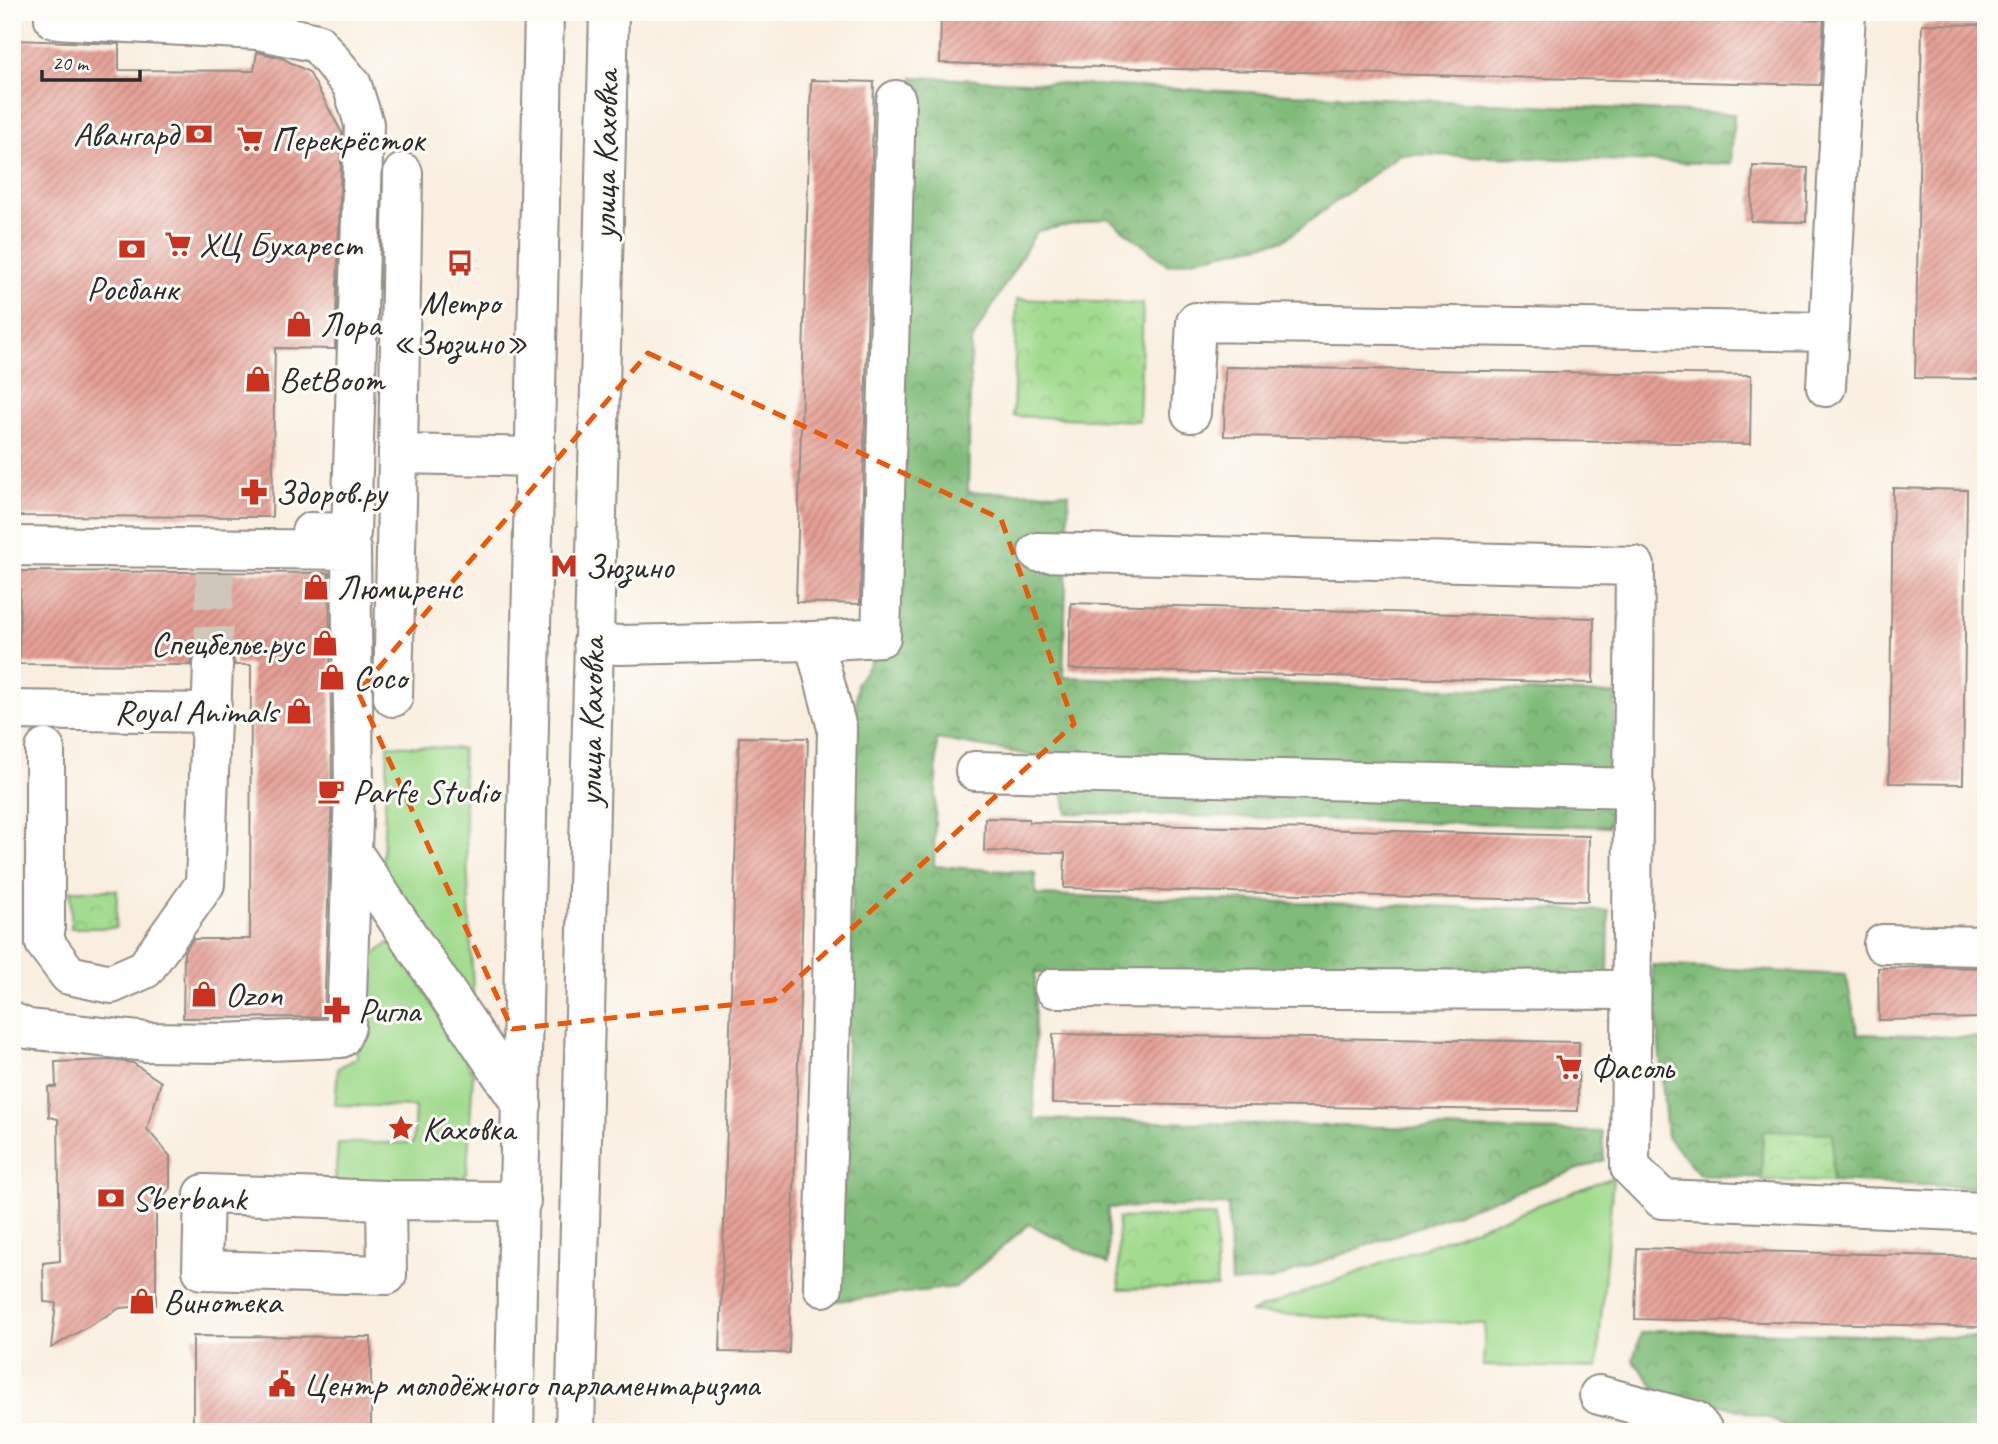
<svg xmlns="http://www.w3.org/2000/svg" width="1998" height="1444" viewBox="0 0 1998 1444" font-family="Caveat,sans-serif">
  <defs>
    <pattern id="forest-crowns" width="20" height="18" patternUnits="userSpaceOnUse" patternTransform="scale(1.75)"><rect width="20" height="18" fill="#80bb79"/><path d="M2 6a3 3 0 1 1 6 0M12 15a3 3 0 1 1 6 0" fill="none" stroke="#699863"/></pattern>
    <pattern id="park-crowns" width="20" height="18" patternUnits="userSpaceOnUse" patternTransform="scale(1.75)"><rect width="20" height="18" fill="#a1db8e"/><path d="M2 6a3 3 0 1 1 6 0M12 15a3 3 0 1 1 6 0" fill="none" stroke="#8bbc7b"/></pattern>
    <pattern id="building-hatch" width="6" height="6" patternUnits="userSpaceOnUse" patternTransform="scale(1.75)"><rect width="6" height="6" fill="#e59f95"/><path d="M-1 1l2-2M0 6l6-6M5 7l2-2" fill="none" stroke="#ba827a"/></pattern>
  </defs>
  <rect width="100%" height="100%" fill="#fdfcf7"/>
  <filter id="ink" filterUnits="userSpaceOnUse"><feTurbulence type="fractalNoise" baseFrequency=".0143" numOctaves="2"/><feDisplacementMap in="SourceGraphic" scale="14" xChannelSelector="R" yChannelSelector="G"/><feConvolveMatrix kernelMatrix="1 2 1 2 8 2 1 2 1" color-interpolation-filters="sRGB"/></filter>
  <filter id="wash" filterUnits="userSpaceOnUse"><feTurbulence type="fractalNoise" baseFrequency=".00686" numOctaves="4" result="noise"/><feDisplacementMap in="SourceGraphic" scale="28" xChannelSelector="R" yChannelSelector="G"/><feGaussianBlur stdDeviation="1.57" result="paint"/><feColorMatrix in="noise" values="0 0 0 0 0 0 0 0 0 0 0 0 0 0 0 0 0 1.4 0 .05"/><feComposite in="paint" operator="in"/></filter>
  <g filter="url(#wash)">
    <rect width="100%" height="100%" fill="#f9eedf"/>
    <g fill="#a1db8e" stroke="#66835c" stroke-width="2">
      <polygon points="388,745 462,749 474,1011 382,872"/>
      <polygon points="389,943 398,946 473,1073 467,1172 460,1183 335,1181 338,1143 413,1143 415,1107 335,1105 338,1068 357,1058 357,967"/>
      <polygon points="1613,1177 1597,1368 1483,1366 1485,1324 1249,1313"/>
    </g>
    <g fill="url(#forest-crowns)" stroke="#567352" stroke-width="2">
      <polygon points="913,77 1734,114 1731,164 1400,154 1284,240 1168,265 1108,218 1037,231 971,342 968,492 1069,493 1063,677 1616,694 1609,827 1067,813 1058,760 937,739 934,866 1035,873 1036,895 1609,911 1608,978 1035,973 1034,1119 1602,1132 1604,1160 1271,1280 1231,1283 1228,1205 1108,1208 1108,1264 1029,1224 956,1287 837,1301 850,973 857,683 891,631 898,482"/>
      <polygon points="1652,965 1846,975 1858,1034 1986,1038 1986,1188 1700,1175 1667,1137"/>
      <polygon points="1658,1330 1986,1338 1986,1432 1791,1432 1777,1421 1725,1406 1659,1392 1633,1360 1641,1333"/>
    </g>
    <g fill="url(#park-crowns)" stroke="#66835c" stroke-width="2">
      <polygon points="1017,299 1143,304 1139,421 1013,416"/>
      <polygon points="71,890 117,890 116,928 71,928"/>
      <polygon points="1763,1131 1833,1133 1832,1182 1761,1180"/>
      <polygon points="1215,1216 1217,1287 1119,1289 1118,1218"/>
    </g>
    <g id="blocks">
      <g fill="url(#building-hatch)">
        <polygon points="941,12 1528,12 1824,20 1820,85 940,63"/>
        <polygon points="1922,24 1986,25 1986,168 1982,379 1915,378"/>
        <polygon points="16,40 119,44 119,70 254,71 257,52 282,58 309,72 342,133 335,349 275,348 272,517 12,516"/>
        <polygon points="811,80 874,82 860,604 796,602"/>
        <polygon points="1753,166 1808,168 1806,222 1751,221"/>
        <polygon points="1225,367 1751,375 1750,444 1224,436"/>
        <polygon points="1893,488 1967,490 1963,784 1889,783"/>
        <polygon points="20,571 329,573 332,790 324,1017 183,1018 184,952 193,939 250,939 251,665 235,665 233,655 225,647 213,643 202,646 195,653 191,665 19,664"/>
        <polygon points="1071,603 1594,618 1593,683 1069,669"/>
        <polygon points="739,737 808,738 789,1353 720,1352"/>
        <polygon points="985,818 1029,819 1029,822 1589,836 1588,901 1064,888 1065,853 984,851"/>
        <polygon points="1933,967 1986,968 1986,1018 1879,1020 1878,968"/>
        <polygon points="1053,1034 1579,1042 1578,1111 1052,1103"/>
        <polygon points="111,1060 133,1063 161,1082 147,1129 170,1156 170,1188 156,1207 156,1305 120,1308 51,1348 56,1303 44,1302 43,1263 60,1261 58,1119 49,1117 48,1087 56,1087 55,1062"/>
        <polygon points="1637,1248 1986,1257 1986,1327 1635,1319"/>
        <polygon points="193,1336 371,1337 371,1432 193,1432"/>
      </g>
    </g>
  </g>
  <g filter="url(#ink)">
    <use href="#blocks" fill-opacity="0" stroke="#928c85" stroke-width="2"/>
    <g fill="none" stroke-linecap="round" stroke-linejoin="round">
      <polyline stroke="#d0c7bb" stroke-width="38" stroke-dasharray="38 19" stroke-linecap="butt" points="213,665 215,573"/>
      <g stroke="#928c85" stroke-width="42">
        <g id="minor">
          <polyline points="54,12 54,19 258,30 317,43 352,85 364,124 351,533 311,532"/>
          <polyline points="403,173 398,454 536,457"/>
          <polyline points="1826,387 1846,12"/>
          <polyline points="1191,413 1196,322 1828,332"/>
          <polyline points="12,546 351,550 354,790 346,1026 341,1038 222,1043 147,1042 28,1029 12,1022"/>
          <path d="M1038,552l597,14c0,200 -4,400 -5,601l32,32 324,13"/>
          <polyline points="593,643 619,645 814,641"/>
          <polyline points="393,697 398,454"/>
          <polyline points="12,710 211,713"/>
          <polyline points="45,749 45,943 69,975 111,984 145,969 205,884 213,665"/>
          <polyline points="975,771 1635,788"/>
          <polyline points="352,852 522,1105"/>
          <polyline points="1883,944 1986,946"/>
          <polyline points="1054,988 1631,990"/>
          <polyline points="386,1200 387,1275 202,1270 204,1194 386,1200 521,1201"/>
          <polyline points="823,1287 832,986 837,728 814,641 881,637 896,100"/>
          <polyline points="1599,1395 1694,1420 1704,1432"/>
        </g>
      </g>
      <g stroke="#928c85" stroke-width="42">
        <g id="major">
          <polyline points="514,1432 544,12"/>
          <polyline points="575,1432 609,12"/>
        </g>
      </g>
      <use href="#minor" stroke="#fff" stroke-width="38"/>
      <use href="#major" stroke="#fff" stroke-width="38"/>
    </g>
  </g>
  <path fill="none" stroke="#e8590c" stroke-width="5" stroke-dasharray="14 9" stroke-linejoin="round" d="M648,353l353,166 73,205 -300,276 -262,29 -154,-337z"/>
  <defs>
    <g id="bank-bare" transform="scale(2.1)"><path d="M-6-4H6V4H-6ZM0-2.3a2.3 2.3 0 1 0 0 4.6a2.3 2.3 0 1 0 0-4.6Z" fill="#c8321e" stroke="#fdfcf7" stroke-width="2.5" paint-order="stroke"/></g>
    <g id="supermarket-bare" transform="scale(2.1)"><path d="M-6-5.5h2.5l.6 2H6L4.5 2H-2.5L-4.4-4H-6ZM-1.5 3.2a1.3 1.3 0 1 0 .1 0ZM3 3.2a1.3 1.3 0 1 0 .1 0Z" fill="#c8321e" stroke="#fdfcf7" stroke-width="2.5" paint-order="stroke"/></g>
    <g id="bus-bare" transform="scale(2.1)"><path d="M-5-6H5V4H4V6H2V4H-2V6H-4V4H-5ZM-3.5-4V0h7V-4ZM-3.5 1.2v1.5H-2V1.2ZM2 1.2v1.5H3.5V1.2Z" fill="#c8321e" stroke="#fdfcf7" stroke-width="2.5" paint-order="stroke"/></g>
    <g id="shop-bare" transform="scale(2.1)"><path d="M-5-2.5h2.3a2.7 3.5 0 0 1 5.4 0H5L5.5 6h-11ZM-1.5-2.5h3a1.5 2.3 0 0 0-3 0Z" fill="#c8321e" stroke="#fdfcf7" stroke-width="2.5" paint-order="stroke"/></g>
    <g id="pharmacy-bare" transform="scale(2.1)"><path d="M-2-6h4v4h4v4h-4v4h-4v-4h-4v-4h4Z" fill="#c8321e" stroke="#fdfcf7" stroke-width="2.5" paint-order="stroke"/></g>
    <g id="metro-bare" transform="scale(2.1)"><path d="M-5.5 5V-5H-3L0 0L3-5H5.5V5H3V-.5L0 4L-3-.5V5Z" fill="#c8321e" stroke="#fdfcf7" stroke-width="2.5" paint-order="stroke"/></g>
    <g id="cafe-bare" transform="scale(2.1)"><path d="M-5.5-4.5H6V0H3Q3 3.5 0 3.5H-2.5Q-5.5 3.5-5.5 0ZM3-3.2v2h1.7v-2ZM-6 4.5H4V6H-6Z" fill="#c8321e" stroke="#fdfcf7" stroke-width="2.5" paint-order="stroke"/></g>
    <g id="sight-bare" transform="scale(2.1)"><path d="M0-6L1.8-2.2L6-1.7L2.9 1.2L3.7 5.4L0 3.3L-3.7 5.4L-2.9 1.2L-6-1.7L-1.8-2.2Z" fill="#c8321e" stroke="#fdfcf7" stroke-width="2.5" paint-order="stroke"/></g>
    <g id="civic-bare" transform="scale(2.1)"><path d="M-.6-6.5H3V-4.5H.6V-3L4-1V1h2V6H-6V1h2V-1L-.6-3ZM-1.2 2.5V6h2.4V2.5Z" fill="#c8321e" stroke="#fdfcf7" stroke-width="2.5" paint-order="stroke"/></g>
  </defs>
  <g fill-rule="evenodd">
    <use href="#bank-bare" x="199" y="134"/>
    <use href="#supermarket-bare" x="250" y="139"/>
    <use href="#supermarket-bare" x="178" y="244"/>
    <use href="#bank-bare" x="132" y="249"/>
    <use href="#bus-bare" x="460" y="263"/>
    <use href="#shop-bare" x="299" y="324"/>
    <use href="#shop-bare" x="258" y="379"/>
    <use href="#pharmacy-bare" x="254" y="492"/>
    <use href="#metro-bare" x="564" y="566"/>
    <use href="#shop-bare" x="316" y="587"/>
    <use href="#shop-bare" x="325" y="643"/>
    <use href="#shop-bare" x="332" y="677"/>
    <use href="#shop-bare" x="299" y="711"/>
    <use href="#cafe-bare" x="331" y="791"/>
    <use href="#shop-bare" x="204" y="994"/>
    <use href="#pharmacy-bare" x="337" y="1010"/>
    <use href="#supermarket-bare" x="1569" y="1067"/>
    <use href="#sight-bare" x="401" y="1128"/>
    <use href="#bank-bare" x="111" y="1198"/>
    <use href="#shop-bare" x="142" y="1301"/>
    <use href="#civic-bare" x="282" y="1384"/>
  </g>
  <g text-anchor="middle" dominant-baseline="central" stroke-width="6" stroke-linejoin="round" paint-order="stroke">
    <g font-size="35" fill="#2b2b2b" stroke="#fdfcf7" text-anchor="start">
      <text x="178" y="134" text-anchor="end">Авангард</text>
      <text x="271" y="139">Перекрёсток</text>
      <text x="199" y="244">ХЦ Бухарест</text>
      <text x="132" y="288" text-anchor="middle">Росбанк</text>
      <text x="460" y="302" text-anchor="middle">Метро<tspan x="460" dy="40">«Зюзино»</tspan></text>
      <text x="320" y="324">Лора</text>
      <text x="279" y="379">BetBoom</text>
      <text x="275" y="492">Здоров.ру</text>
      <text x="585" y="566">Зюзино</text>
      <text x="337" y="587">Люмиренс</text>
      <text x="304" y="643" text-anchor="end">Спецбелье.рус</text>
      <text x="353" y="677">Coco</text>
      <text x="278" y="711" text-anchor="end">Royal Animals</text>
      <text x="352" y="791">Parfe Studio</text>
      <text x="225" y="994">Ozon</text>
      <text x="358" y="1010">Ригла</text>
      <text x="1590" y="1067">Фасоль</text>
      <text x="422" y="1128">Каховка</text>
      <text x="132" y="1198">Sberbank</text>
      <text x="163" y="1301">Винотека</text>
      <text x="303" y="1384">Центр молодёжного парламентаризма</text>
    </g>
    <g font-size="35" fill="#2b2b2b" stroke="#fdfcf7">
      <text transform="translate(605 155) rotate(-89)">улица Каховка</text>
      <text transform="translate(591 722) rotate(-89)">улица Каховка</text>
    </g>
  </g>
  <rect width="1998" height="1444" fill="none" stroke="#fdfcf7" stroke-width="42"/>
  <path d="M42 70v10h98v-10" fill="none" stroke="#2b2b2b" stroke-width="3.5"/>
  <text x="52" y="70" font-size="21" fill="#2b2b2b" stroke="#fdfcf7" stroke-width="5" paint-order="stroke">20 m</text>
</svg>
